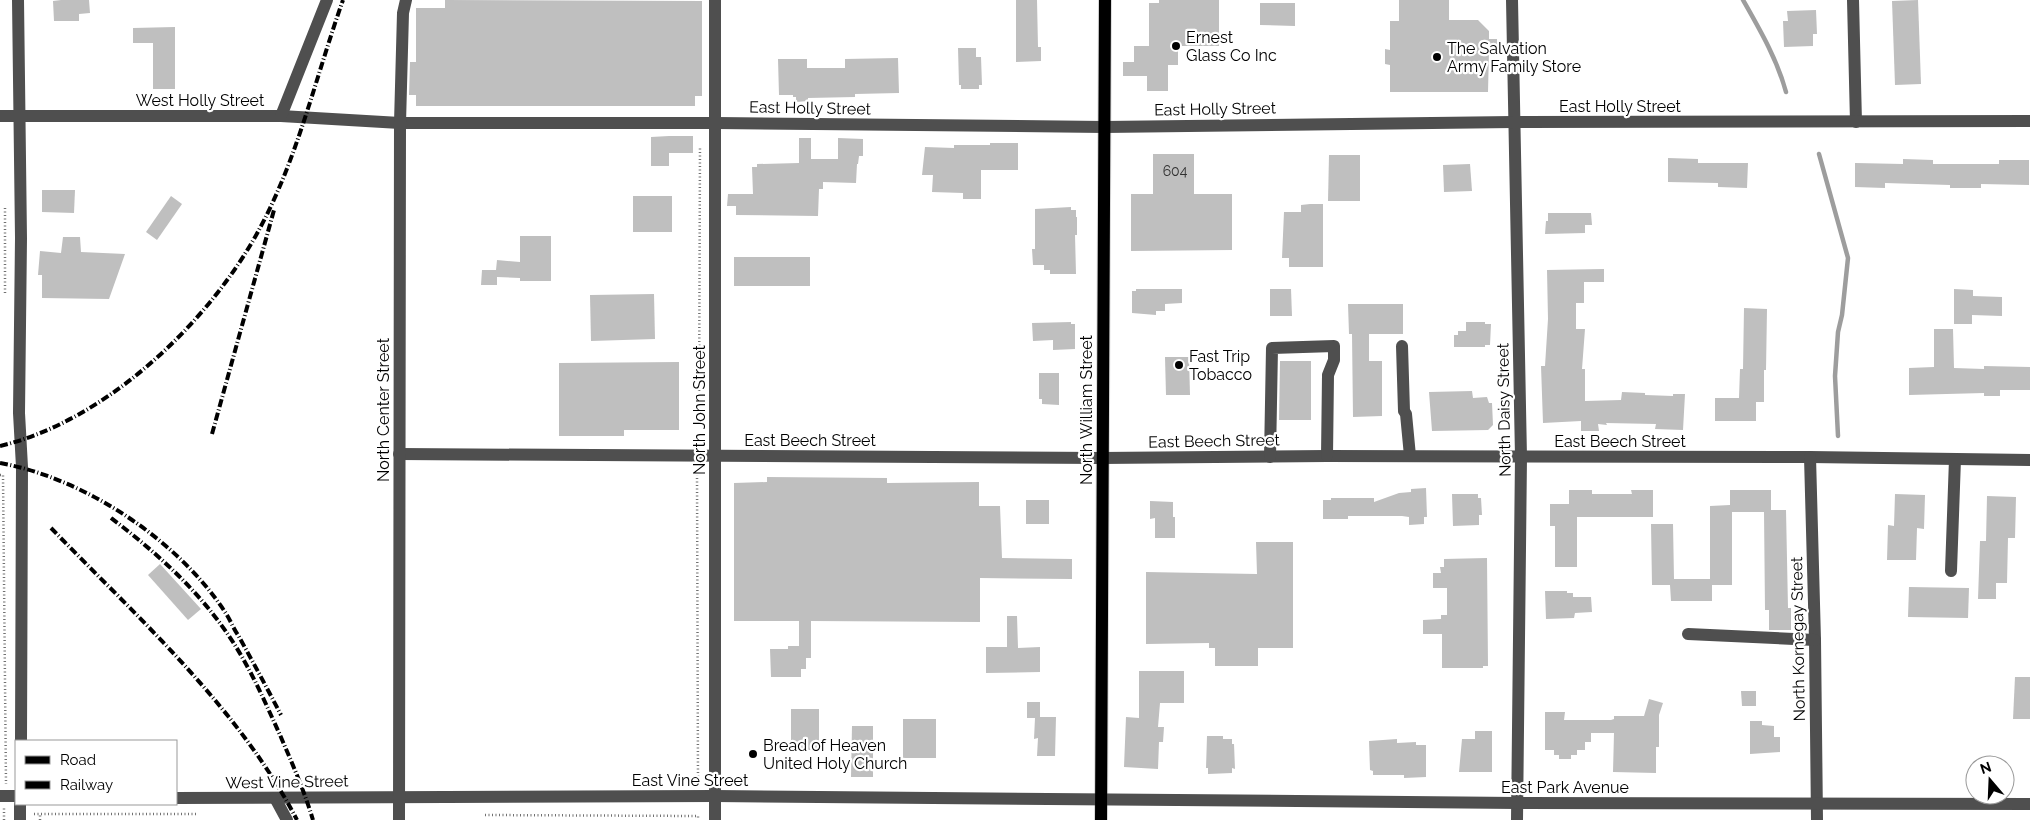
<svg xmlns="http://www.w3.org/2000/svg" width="2030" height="820" viewBox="0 0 2030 820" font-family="Raleway,sans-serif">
  <rect width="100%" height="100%" fill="#fff"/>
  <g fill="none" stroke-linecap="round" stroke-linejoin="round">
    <g stroke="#9d9d9d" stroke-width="4.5">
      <path d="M1743,0c17,30 34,59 43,92"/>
      <polyline points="1819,154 1848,258 1842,315 1838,332 1835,376 1838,436"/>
    </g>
  </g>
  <g fill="#bfbfbf">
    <polygon points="61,0 89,0 90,13 79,14 79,21 54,21 53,1"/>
    <polygon points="445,0 702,1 702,96 695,96 695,106 416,106 416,95 409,95 410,62 416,62 416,8 445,8"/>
    <polygon points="1016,0 1037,0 1038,47 1041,47 1041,61 1016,62"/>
    <polygon points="1159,0 1219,0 1219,46 1178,46 1178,65 1168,65 1168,91 1147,91 1147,76 1123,76 1123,62 1134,62 1134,46 1149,46 1149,3 1159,3"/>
    <polygon points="1399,0 1449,0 1449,20 1478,20 1489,31 1489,39 1497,39 1497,51 1489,51 1488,92 1390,92 1390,65 1385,64 1385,49 1390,50 1390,21 1399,21"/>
    <polygon points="1918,0 1921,84 1895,85 1892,1"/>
    <polygon points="1260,3 1295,3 1295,26 1260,25"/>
    <polygon points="1816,10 1817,34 1813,34 1813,46 1784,47 1783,21 1788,21 1787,11"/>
    <polygon points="175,27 175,89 153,89 153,43 133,43 133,28"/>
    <polygon points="958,48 976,48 976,57 981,57 982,85 979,85 979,89 961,89 961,85 959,85"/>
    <polygon points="898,58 899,93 855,94 855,97 808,98 808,101 796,102 796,97 793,97 793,95 779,95 778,59 807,59 807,68 845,68 845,59"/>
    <polygon points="669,136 693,136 693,153 669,153 669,166 651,166 651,137"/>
    <polygon points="799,138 811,138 811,159 838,159 838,138 863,139 863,156 859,156 858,164 857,164 856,183 823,182 823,189 819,189 818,216 736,215 736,206 727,206 728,194 753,194 752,167 757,167 757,164 799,163"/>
    <polygon points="990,143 1018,143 1018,170 981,170 981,199 963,199 963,193 932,192 933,175 922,175 925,147 954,148 954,145 990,145"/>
    <polygon points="1153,154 1194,154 1194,194 1232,194 1232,250 1131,251 1131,194 1153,194"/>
    <polygon points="1329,155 1360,155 1360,201 1328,201"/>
    <polygon points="1668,158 1698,159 1698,163 1748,163 1747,188 1718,187 1718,183 1668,182"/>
    <polygon points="1903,159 1933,160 1933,164 1999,164 1999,160 2029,160 2029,185 1981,184 1981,188 1950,188 1950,185 1885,183 1885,188 1855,187 1855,163 1903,164"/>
    <polygon points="1470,164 1472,191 1444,192 1443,165"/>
    <polygon points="42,190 75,190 74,213 42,212"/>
    <polygon points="171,196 182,204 157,240 146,232"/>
    <rect x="633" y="196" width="39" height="36"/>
    <polygon points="1310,204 1323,204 1323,267 1289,267 1289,258 1282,258 1284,212 1301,212 1301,205"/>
    <polygon points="1071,207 1071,210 1076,210 1076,217 1077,217 1077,235 1075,235 1076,274 1050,274 1050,270 1044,270 1044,265 1033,265 1032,249 1035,249 1035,209"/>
    <polygon points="1548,213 1591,213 1592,225 1585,225 1585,233 1545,234 1546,221 1548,221"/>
    <polygon points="520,236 551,236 551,281 520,281 520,278 497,277 497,285 481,285 482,270 496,270 497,260 520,262"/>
    <polygon points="63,237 80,237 81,252 125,254 109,299 42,298 42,275 38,275 40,251 61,253"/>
    <rect x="734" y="257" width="76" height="29"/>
    <polygon points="1604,269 1604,282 1584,282 1584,303 1576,303 1576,329 1585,329 1582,369 1585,369 1585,401 1621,400 1622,392 1645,393 1645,395 1673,396 1673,394 1685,394 1683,430 1655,429 1656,424 1606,423 1607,425 1598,424 1599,431 1581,431 1581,421 1543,423 1541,366 1545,366 1548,319 1547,270"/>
    <polygon points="1136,289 1182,289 1182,303 1165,304 1165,311 1156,311 1156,315 1132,313 1132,291 1136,291"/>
    <polygon points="1270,289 1291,289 1292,316 1270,316"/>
    <polygon points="1954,289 1973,290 1973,296 2002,297 2002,316 1972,315 1972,324 1954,324"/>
    <polygon points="654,294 655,339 591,341 590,295"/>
    <polygon points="1348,304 1403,304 1403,334 1369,334 1369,361 1382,361 1382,416 1353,417 1352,334 1349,334"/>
    <polygon points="1744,308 1767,309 1766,370 1764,370 1764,402 1756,402 1756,421 1715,421 1715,398 1739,398 1740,369 1743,369"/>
    <polygon points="1071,322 1071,324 1075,324 1075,349 1053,350 1053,340 1033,341 1032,323"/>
    <polygon points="1466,322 1485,322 1485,324 1491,324 1490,345 1485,345 1485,347 1454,347 1454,335 1458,335 1458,331 1466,331"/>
    <polygon points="1934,329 1953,329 1954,368 1984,369 1984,366 2030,367 2030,390 2000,390 2000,396 1984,396 1984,393 1909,395 1909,368 1934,367"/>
    <polygon points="1165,357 1189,357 1190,395 1166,395"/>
    <polygon points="1280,361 1311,361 1311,420 1279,420"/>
    <polygon points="679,362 679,430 624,430 624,436 559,436 559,363"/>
    <polygon points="1039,373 1059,373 1059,405 1042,404 1042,399 1039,399"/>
    <polygon points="1472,391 1473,398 1487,397 1489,403 1492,403 1493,425 1488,430 1432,431 1429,392"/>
    <polygon points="767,477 887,478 887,483 979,482 979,506 1000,506 1002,558 1072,559 1072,579 980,578 980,622 811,621 811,658 806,658 806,669 801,669 801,677 771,677 770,649 788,649 788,646 799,646 799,621 734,621 734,483 767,482"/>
    <polygon points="1426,488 1427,517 1424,517 1424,524 1409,525 1409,517 1402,516 1348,516 1348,519 1323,519 1323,500 1331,500 1331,498 1374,498 1374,502 1399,493 1411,492 1411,489"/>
    <polygon points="1569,490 1592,490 1592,494 1632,494 1631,490 1653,490 1653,517 1577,517 1577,567 1555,567 1555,526 1550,526 1550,504 1569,504"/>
    <polygon points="1730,490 1771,490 1771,510 1786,510 1788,608 1791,608 1791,630 1769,630 1769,610 1765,610 1764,512 1732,512 1732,585 1712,585 1712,601 1671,601 1670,585 1652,585 1651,524 1673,524 1674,579 1710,579 1710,506 1730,505"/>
    <polygon points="1452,494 1478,494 1478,498 1481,498 1482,515 1479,515 1479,525 1453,526"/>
    <polygon points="1895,494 1925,495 1924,529 1917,528 1916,560 1887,560 1888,525 1894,526"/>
    <polygon points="1987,496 2016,497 2015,538 2008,538 2007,583 1996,583 1996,599 1978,599 1980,541 1986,541"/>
    <rect x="1026" y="500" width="23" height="24"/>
    <polygon points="1150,501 1173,502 1173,517 1175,517 1175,538 1155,538 1155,518 1150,519"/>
    <polygon points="1256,542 1293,542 1293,648 1258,648 1258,666 1215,666 1215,648 1209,648 1209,643 1146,644 1146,572 1257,574"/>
    <polygon points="1487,558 1488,666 1483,666 1483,668 1442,668 1442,634 1423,634 1423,620 1441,619 1441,615 1447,615 1447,588 1433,588 1433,573 1441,573 1440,567 1444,567 1444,559"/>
    <polygon points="160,564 201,609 188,620 148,575"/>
    <polygon points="1909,587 1969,588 1968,618 1908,617"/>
    <polygon points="1545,591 1567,591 1567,593 1573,593 1573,597 1591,597 1592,612 1575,613 1574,618 1546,619"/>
    <polygon points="1007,616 1017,616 1018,648 1040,647 1040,672 986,673 986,647 1007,647"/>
    <polygon points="1139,671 1184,671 1184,703 1160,703 1158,727 1164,727 1163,742 1159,742 1158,769 1124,767 1126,717 1139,718"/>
    <polygon points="2015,677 2030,677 2030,719 2013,719"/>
    <polygon points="1741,691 1756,691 1756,706 1742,706"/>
    <polygon points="1649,699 1663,703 1659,715 1659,747 1656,747 1656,773 1613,772 1614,733 1591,733 1591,742 1585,742 1585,750 1577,750 1577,755 1571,755 1571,759 1559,759 1559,755 1554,755 1554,750 1545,750 1545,712 1565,712 1564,720 1611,720 1614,719 1614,716 1644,716"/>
    <polygon points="1027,702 1040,702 1040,717 1056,717 1055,756 1037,756 1038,738 1034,739 1035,718 1027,718"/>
    <rect x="791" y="709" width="28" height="41"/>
    <rect x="903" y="719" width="33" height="39"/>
    <polygon points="1750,721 1762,721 1762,725 1774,726 1774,737 1780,737 1780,752 1750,754"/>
    <polygon points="852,726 873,726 873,777 851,777"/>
    <polygon points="1475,731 1492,731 1492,772 1459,772 1462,739 1475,739"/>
    <polygon points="1207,736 1223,736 1223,739 1232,739 1232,744 1234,744 1235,769 1232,768 1232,773 1208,774 1208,768 1206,768"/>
    <polygon points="1397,739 1397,743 1416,742 1416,745 1426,745 1426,777 1404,778 1404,775 1373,775 1373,771 1370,770 1369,741"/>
  </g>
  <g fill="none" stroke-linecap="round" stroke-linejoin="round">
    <g stroke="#dbdbdb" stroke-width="14">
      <polyline id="major" points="1101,820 1105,0"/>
    </g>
    <g stroke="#717171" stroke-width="2.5" stroke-dasharray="1 2.5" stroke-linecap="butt">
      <polyline points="5,293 5,206"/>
      <polyline points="699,419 700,146"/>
      <polyline points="697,471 698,783"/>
      <polyline points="0,475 3,475 6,784"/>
      <polyline points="34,814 198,814"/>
      <polyline points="485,815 698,816 698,820"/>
      <polyline points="4,820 4,808"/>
      <polyline points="40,820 40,814"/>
    </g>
    <g stroke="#4f4f4f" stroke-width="12">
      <polyline points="18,0 21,238 19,413 22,467 21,741"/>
      <polyline points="1512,0 1521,457 1517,820"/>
      <polyline points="1853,0 1856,122"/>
      <polyline points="0,116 281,116 400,123 716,123 1104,127 1513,122 2030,121"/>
      <polyline points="281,116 327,0"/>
      <polyline points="1402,346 1404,411 1406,414 1410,456"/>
      <polyline points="399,454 1101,458 1327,456 1810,457 2030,460"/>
      <polyline points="1270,457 1272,348 1334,346 1334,360 1328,375 1327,456"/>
      <polyline points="1810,457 1815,640 1817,820"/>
      <polyline points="1951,571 1955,459"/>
      <polyline points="1688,634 1815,640"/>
      <polyline points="0,796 16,796"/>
      <polyline points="176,798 715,796 1517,803 2030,804"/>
      <polyline points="275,798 287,820"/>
      <polyline points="20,820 20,804"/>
      <polyline points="399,820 400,123 403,13 406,0"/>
      <polyline points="715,820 715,0"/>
    </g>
    <use href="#major" stroke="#000" stroke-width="12"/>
    <g stroke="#000" stroke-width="4" stroke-dasharray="8 2.5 1 2.5" stroke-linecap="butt">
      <polyline points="212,434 274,210"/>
      <path d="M0,446c106,-25 210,-124 260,-218 38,-71 56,-152 83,-228"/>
      <path d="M0,463c84,15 178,77 225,149 5,7 8,16 13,23 15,27 29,53 43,80"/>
      <path d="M111,518c45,34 87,72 118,118 21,31 36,66 51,99 12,28 24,55 33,85"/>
      <path d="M51,528c87,90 188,180 246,292"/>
    </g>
  </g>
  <g fill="#000" stroke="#fff" stroke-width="2">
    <circle cx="1176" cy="46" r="5"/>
    <circle cx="1437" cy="57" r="5"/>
    <circle cx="1179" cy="365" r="5"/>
    <circle cx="753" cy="754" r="5"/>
  </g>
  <g text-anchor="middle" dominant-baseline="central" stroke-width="4.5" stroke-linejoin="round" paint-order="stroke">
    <g font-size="14" fill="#303030">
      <text x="1175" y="171">604</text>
    </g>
    <g font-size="16" fill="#000" stroke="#fff" text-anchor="start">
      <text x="1186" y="37">Ernest<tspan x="1186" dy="18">Glass Co Inc</tspan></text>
      <text x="1447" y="48">The Salvation<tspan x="1447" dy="18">Army Family Store</tspan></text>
      <text x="1189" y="356">Fast Trip<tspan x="1189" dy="18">Tobacco</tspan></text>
      <text x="763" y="745">Bread of Heaven<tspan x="763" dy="18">United Holy Church</tspan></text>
    </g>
    <g font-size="16" fill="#000" stroke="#fff">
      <text x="200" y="100">West Holly Street</text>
      <text x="1620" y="106">East Holly Street</text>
      <text transform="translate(810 108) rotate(1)">East Holly Street</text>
      <text transform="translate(1215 109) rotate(-1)">East Holly Street</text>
      <text transform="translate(383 410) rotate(-90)">North Center Street</text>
      <text transform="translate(699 410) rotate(-90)">North John Street</text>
      <text transform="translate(1086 410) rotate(-90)">North William Street</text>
      <text transform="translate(1504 410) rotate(-91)">North Daisy Street</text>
      <text x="810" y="440">East Beech Street</text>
      <text transform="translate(1214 441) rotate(-1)">East Beech Street</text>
      <text x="1620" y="441">East Beech Street</text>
      <text transform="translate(1798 639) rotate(-91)">North Kornegay Street</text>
      <text x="690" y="780">East Vine Street</text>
      <text transform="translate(287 782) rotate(-1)">West Vine Street</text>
      <text x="1565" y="787">East Park Avenue</text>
    </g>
  </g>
  <rect x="15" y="740" width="162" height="65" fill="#ffffff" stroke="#999999"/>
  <rect x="25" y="756" width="25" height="8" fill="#000000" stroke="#999999"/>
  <text x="60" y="765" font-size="15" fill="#000000">Road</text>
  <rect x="25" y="781" width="25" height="8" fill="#000000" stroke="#999999"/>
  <text x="60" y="790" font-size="15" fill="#000000">Railway</text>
  <g transform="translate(1990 780) rotate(341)"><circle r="24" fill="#ffffff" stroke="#999999"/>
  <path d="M0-4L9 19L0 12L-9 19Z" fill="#000000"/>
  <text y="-8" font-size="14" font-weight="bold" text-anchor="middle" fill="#000000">N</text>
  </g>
</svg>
